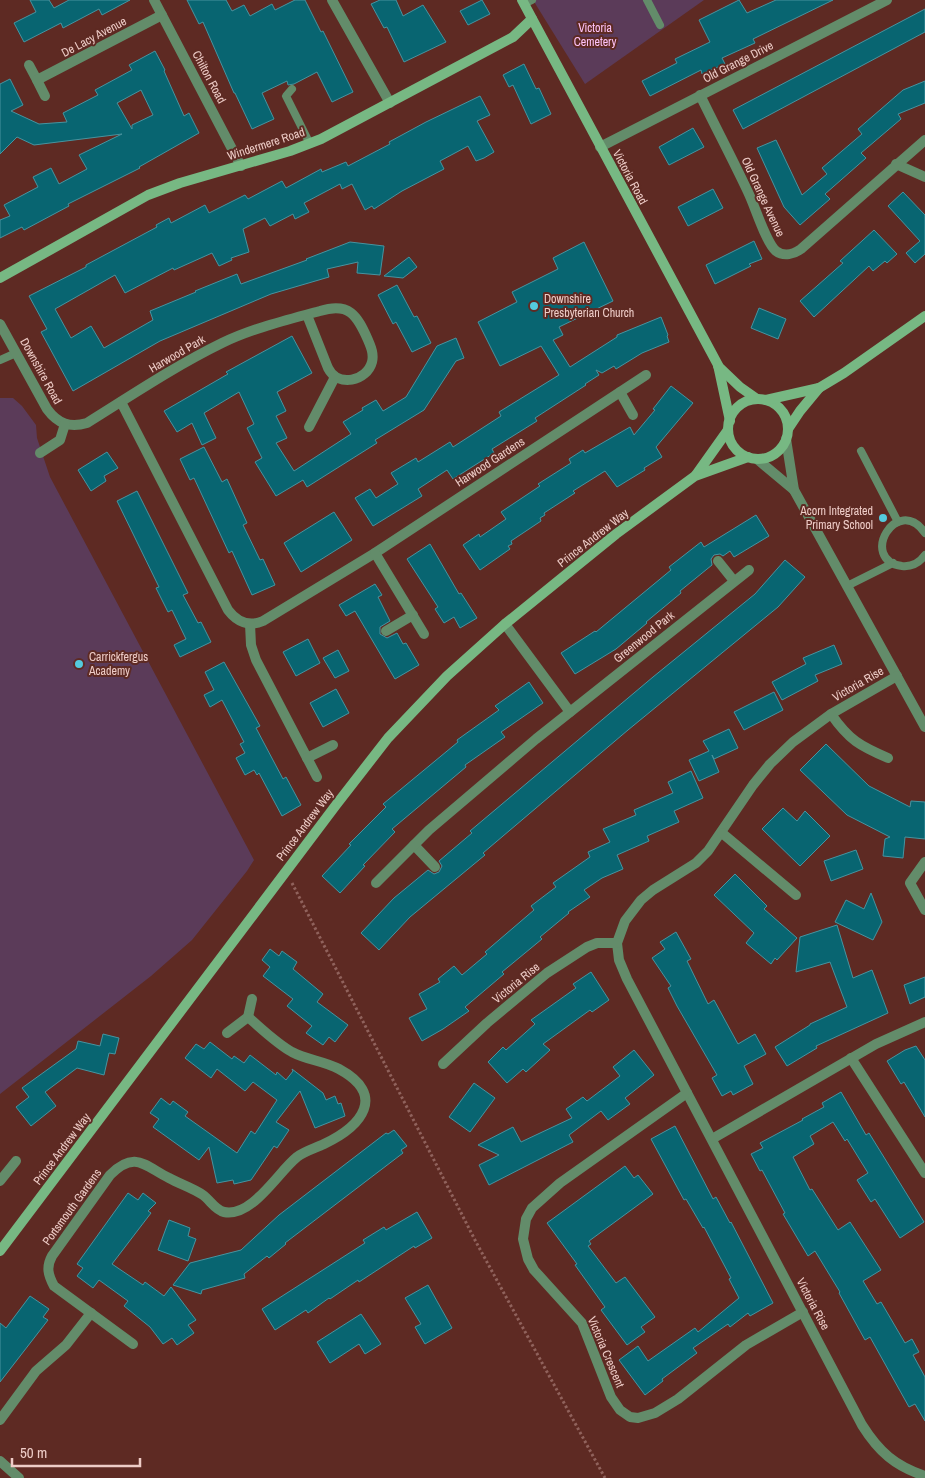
<svg xmlns="http://www.w3.org/2000/svg" width="925" height="1478" viewBox="0 0 925 1478" font-family="'Archivo Narrow',sans-serif">
  <rect width="100%" height="100%" fill="#5e2a23"/>
  <g fill="#5b3b59">
    <polygon points="533,0 704,0 585,84"/>
    <polygon points="0,398 13,398 22,406 36,425 37,438 50,477 254,860 247,871 192,940 151,976 0,1094"/>
  </g>
  <g fill="#086571" stroke="#4694a0" fill-rule="evenodd">
    <polygon points="30,0 49,0 54,8 69,0 130,0 102,15 99,9 63,28 61,23 24,42 14,23 36,12"/>
    <polygon points="187,0 226,0 232,11 244,5 250,16 272,4 275,10 295,0 305,0 321,32 323,31 353,92 332,102 317,72 294,84 288,85 287,81 262,93 274,119 252,129 235,93 234,93 203,22 199,24"/>
    <polygon points="380,0 396,0 403,16 423,5 446,42 404,62 387,27 384,28 371,4"/>
    <polygon points="482,0 490,14 468,25 460,11"/>
    <polygon points="739,0 747,13 776,0 833,0 753,39 755,43 722,58 725,64 702,74 701,70 650,96 642,81 677,63 675,59 710,42 699,20"/>
    <polygon points="925,9 925,32 743,129 733,110"/>
    <path d="M155,51l10,19 -1,1 20,45 5,-3 10,20 -60,34 1,1 -72,36 1,2 -45,24 -2,-3 -22,11v-18l10,-4 -6,-11 34,-18 -5,-10 18,-9 8,16 28,-15 -8,-14 43,-21 -88,11 -17,-8 -17,17v-70l10,-5 13,26 -12,6 28,13 28,-2 -4,-9 35,-18 -3,-5 37,-20 -3,-5zM141,90l12,25 -21,10v4l-15,-26z"/>
    <polygon points="524,64 536,89 539,88 551,114 531,124 513,85 509,87 503,75"/>
    <polygon points="925,81 925,103 898,114 901,119 861,153 866,158 825,194 830,199 800,225 784,207 757,148 776,140 802,195 827,174 822,168 862,134 858,129 903,90"/>
    <polygon points="480,96 490,115 477,121 494,152 484,158 476,161 468,146 440,161 444,169 402,191 374,209 372,206 365,210 352,184 342,189 340,184 304,203 309,212 295,219 293,214 270,226 265,218 243,229 249,252 231,258 232,260 219,266 212,253 174,270 173,268 125,293 115,275 55,309 71,338 91,326 104,348 153,320 150,311 196,292 195,291 237,274 241,284 307,260 306,259 350,242 384,246 380,275 357,273 358,262 327,269 329,277 271,294 160,341 73,391 41,332 47,329 29,296 86,267 86,265 157,227 156,225 169,218 171,223 205,205 209,213 245,195 248,199 282,181 286,188 321,169 322,172 346,162 348,166 390,144 389,142 426,122"/>
    <polygon points="693,128 704,147 669,165 659,147"/>
    <polygon points="713,189 723,208 688,226 678,207"/>
    <polygon points="903,192 925,215 925,254 915,263 906,253 920,241 888,206"/>
    <polygon points="874,230 897,254 887,263 885,261 873,271 869,266 814,317 800,301 843,263 840,261"/>
    <polygon points="754,241 762,259 749,264 751,266 715,284 706,265"/>
    <polygon points="584,242 613,301 559,327 563,335 553,340 570,367 617,337 617,335 661,317 668,335 667,336 669,342 642,353 616,369 614,366 602,373 596,370 599,375 585,384 586,385 535,418 537,421 492,449 494,453 453,479 447,470 418,489 422,496 373,526 355,498 370,489 376,498 398,484 391,473 416,458 418,462 450,442 453,447 501,416 499,412 559,375 541,346 500,366 478,322 517,302 512,292 558,269 553,258"/>
    <polygon points="409,257 417,267 403,278 384,276"/>
    <polygon points="397,285 414,317 417,316 431,343 412,352 396,322 393,324 378,295"/>
    <polygon points="759,308 786,319 778,339 751,328"/>
    <polygon points="292,336 312,373 277,392 286,411 276,416 287,438 276,443 294,471 351,434 343,422 363,410 362,408 376,400 383,411 406,397 437,346 456,338 464,358 456,361 424,410 375,440 377,443 307,487 303,480 276,496 255,462 262,458 247,428 254,424 239,392 204,413 216,438 202,445 192,423 177,432 164,411 228,374 226,372"/>
    <polygon points="671,386 693,403 656,447 662,457 644,468 645,470 617,487 605,471 573,491 575,493 544,513 545,515 540,518 541,521 511,541 512,544 508,546 510,549 480,570 463,545 479,534 480,537 506,519 501,512 540,486 538,484 571,463 569,459 583,450 585,453 630,427 634,435 655,410 653,409"/>
    <polygon points="204,447 222,482 227,479 247,523 243,525 260,560 263,559 275,585 252,595 232,551 229,553 194,478 190,480 180,459"/>
    <polygon points="107,452 118,468 104,476 106,481 91,491 78,470"/>
    <polygon points="137,491 188,593 183,595 198,623 201,622 211,642 180,657 174,645 186,639 172,610 168,612 156,588 159,587 117,501"/>
    <polygon points="334,512 352,540 301,572 284,543"/>
    <polygon points="756,515 769,536 734,557 730,551 723,556 720,554 714,555 711,559 712,565 680,591 681,593 646,622 647,623 616,649 575,674 561,653 595,631 596,632 671,570 669,567 701,542 704,547"/>
    <polygon points="430,544 459,594 461,593 477,618 460,628 454,617 444,623 435,609 438,607 407,559"/>
    <polygon points="785,560 805,577 778,607 628,730 483,853 485,855 410,917 379,950 361,933 394,898 428,870 434,874 439,872 442,866 439,861 472,833 470,831 653,677 755,594"/>
    <polygon points="375,584 382,595 378,597 390,621 380,627 380,634 387,638 397,633 403,644 406,643 419,665 395,679 355,611 346,616 339,605"/>
    <polygon points="308,639 320,663 296,676 283,652"/>
    <polygon points="834,645 842,664 815,675 818,681 782,700 772,682 806,664 803,658"/>
    <polygon points="338,650 349,671 335,678 323,658"/>
    <polygon points="224,662 260,726 256,728 283,779 286,777 301,805 282,816 259,773 257,775 254,770 245,775 236,758 245,753 240,744 244,742 222,700 210,707 204,695 214,690 205,672"/>
    <polygon points="529,682 543,703 501,732 505,737 465,765 466,767 392,829 395,832 363,865 365,866 340,893 322,876 351,845 349,844 386,807 383,804 458,742 457,740 499,710 495,706"/>
    <polygon points="336,689 349,713 323,727 310,703"/>
    <polygon points="774,692 783,710 744,730 734,712"/>
    <polygon points="729,729 738,748 714,759 712,755 719,772 699,781 689,760 709,751 703,741"/>
    <polygon points="826,744 869,786 910,807 911,801 925,802 925,839 905,837 903,858 883,856 885,839 890,837 847,815 800,770"/>
    <polygon points="691,771 703,798 674,811 679,822 647,836 649,841 617,855 623,869 602,878 584,890 590,897 568,912 569,913 540,937 542,939 502,972 504,974 465,1007 469,1011 443,1029 422,1041 409,1018 427,1009 419,994 440,982 438,979 454,966 462,975 487,954 485,952 534,910 531,906 556,887 553,883 590,857 588,852 610,842 603,829 636,815 634,810 673,793 668,782"/>
    <polygon points="783,808 797,821 805,811 830,836 800,866 762,829"/>
    <polygon points="856,850 863,869 831,881 824,861"/>
    <polygon points="735,874 767,906 764,909 797,938 777,960 775,958 771,964 746,943 754,933 714,895"/>
    <polygon points="871,893 882,922 873,940 835,922 846,900 864,909"/>
    <polygon points="837,925 853,978 872,970 888,1013 816,1046 817,1048 787,1066 775,1047 810,1025 810,1024 847,1007 830,962 796,972 800,937"/>
    <polygon points="676,932 691,959 687,961 708,1004 714,1000 738,1044 755,1034 766,1054 744,1066 753,1084 733,1095 731,1091 722,1096 712,1078 717,1075 677,1006 668,988 671,986 652,958 665,949 660,942"/>
    <polygon points="270,949 279,956 282,951 297,962 293,969 323,994 317,1002 348,1025 335,1042 329,1037 323,1045 306,1033 312,1026 287,1006 293,999 263,976 270,967 262,960"/>
    <polygon points="591,972 609,1000 592,1012 590,1010 543,1044 550,1050 526,1072 523,1069 507,1083 488,1062 503,1047 506,1050 535,1024 531,1020 576,988 573,984"/>
    <polygon points="925,977 925,997 910,1004 904,985"/>
    <polygon points="103,1034 119,1038 115,1054 109,1053 104,1075 77,1068 45,1092 56,1106 31,1126 16,1107 29,1097 22,1088 76,1049 78,1041 100,1046"/>
    <polygon points="210,1042 232,1059 234,1056 244,1063 250,1055 276,1075 277,1072 286,1080 293,1071 292,1069 323,1093 326,1100 335,1096 338,1104 341,1103 345,1116 315,1128 300,1091 276,1122 289,1130 277,1148 274,1146 251,1180 234,1184 233,1180 217,1183 209,1147 199,1160 153,1127 159,1119 150,1113 161,1098 170,1105 173,1101 188,1112 185,1116 237,1153 251,1131 255,1134 277,1100 253,1082 245,1091 217,1069 211,1078 185,1058 196,1044 204,1049"/>
    <polygon points="916,1046 925,1060 925,1117 904,1082 901,1084 887,1061 905,1050"/>
    <polygon points="634,1050 654,1075 625,1098 630,1104 608,1120 601,1111 569,1135 573,1142 489,1185 479,1165 499,1155 478,1145 513,1127 521,1142 572,1118 566,1109 583,1097 587,1101 620,1076 613,1067"/>
    <polygon points="474,1083 495,1098 470,1132 449,1117"/>
    <polygon points="841,1092 866,1135 869,1133 924,1222 900,1238 875,1199 871,1202 857,1180 868,1173 847,1139 845,1141 833,1122 810,1136 814,1144 793,1157 810,1190 812,1189 838,1230 850,1222 881,1270 863,1281 877,1304 881,1302 905,1343 912,1339 919,1352 913,1355 925,1377 925,1421 915,1404 909,1407 870,1337 865,1340 839,1293 840,1292 815,1251 808,1256 783,1214 785,1213 762,1170 760,1171 751,1154 763,1148 760,1143 803,1120 802,1119 824,1107 822,1103"/>
    <polygon points="675,1126 713,1199 716,1197 730,1223 731,1222 773,1303 750,1316 748,1313 730,1327 728,1324 693,1348 697,1353 662,1379 663,1381 645,1395 619,1360 638,1346 648,1361 695,1328 698,1332 739,1298 729,1279 731,1278 704,1227 703,1228 686,1199 684,1200 651,1139"/>
    <polygon points="394,1130 407,1146 401,1150 403,1153 285,1243 286,1244 269,1258 267,1256 244,1274 245,1278 202,1290 201,1294 173,1285 190,1263 241,1250 279,1215 386,1133 388,1134"/>
    <polygon points="625,1166 634,1178 638,1175 653,1194 589,1241 591,1244 588,1246 616,1283 625,1277 655,1317 641,1327 645,1332 627,1345 601,1310 605,1307 575,1265 577,1264 547,1223"/>
    <polygon points="128,1193 138,1200 143,1193 156,1203 148,1211 151,1213 112,1264 143,1285 145,1282 164,1296 171,1287 196,1320 188,1325 194,1333 177,1345 172,1338 163,1344 150,1327 124,1306 128,1301 99,1280 93,1288 77,1276 83,1268 77,1264"/>
    <polygon points="417,1212 432,1238 415,1248 414,1246 359,1282 358,1280 330,1299 329,1298 308,1313 306,1310 275,1330 262,1309 365,1243 363,1240 384,1227 386,1230"/>
    <polygon points="169,1220 190,1228 188,1236 196,1239 188,1261 158,1250"/>
    <polygon points="428,1285 452,1328 425,1344 415,1327 421,1324 405,1298"/>
    <polygon points="30,1296 49,1309 43,1317 48,1320 0,1382 0,1323 6,1328"/>
    <polygon points="361,1314 381,1344 365,1354 359,1344 330,1363 317,1342"/>
  </g>
  <g fill="none" stroke-linecap="round" stroke-linejoin="round">
    <polyline stroke="#90625c" stroke-width="3" stroke-dasharray="2.5 2.5" stroke-linecap="butt" points="292,883 476,1242 605,1478"/>
    <g stroke="#638c6a" stroke-width="8">
      <polyline points="647,0 660,25"/>
      <polyline points="524,4 532,0"/>
      <polyline points="292,89 286,96 310,144"/>
      <polyline points="0,360 16,353"/>
      <polyline points="861,451 898,522"/>
      <path d="M925,533c-28,-40 -67,27 -23,33 10,1 18,-4 23,-11"/>
      <polyline points="847,586 893,563"/>
    </g>
    <g stroke="#638c6a" stroke-width="10">
      <polyline points="154,0 241,166"/>
      <polyline points="332,0 390,103"/>
      <polyline points="29,65 37,80"/>
      <path d="M700,95c16,33 33,65 48,97 7,14 18,51 28,59 8,6 18,3 25,-2l124,-109"/>
      <polyline points="45,96 37,80 162,15"/>
      <polyline points="600,147 887,0"/>
      <polyline points="896,164 925,177"/>
      <path d="M0,324l47,85c11,15 23,19 40,14 45,-28 88,-57 135,-80 31,-15 65,-23 98,-32 29,-9 37,4 48,29 3,7 6,14 4,22 -5,19 -34,26 -44,6l-21,-53"/>
      <polyline points="620,392 633,415"/>
      <path d="M121,402l107,208c9,12 21,17 35,11l112,-68 271,-178"/>
      <polyline points="309,427 335,377"/>
      <polyline points="786,439 794,490 925,727"/>
      <polyline points="40,453 60,440 65,424"/>
      <polyline points="757,459 794,490"/>
      <polyline points="375,553 424,634"/>
      <polyline points="718,561 734,581"/>
      <polyline points="250,624 251,645 256,660 317,777"/>
      <polyline points="505,624 570,712"/>
      <polyline points="386,631 413,615"/>
      <path d="M897,676l-66,38 -38,28 -23,22 -17,21 -45,66 -12,12 -43,27 -12,10 -16,21 -8,22 2,17 8,19 235,446c17,27 33,41 63,51"/>
      <path d="M831,714c18,26 29,32 57,44"/>
      <polyline points="307,758 333,745"/>
      <polyline points="722,833 796,895"/>
      <polyline points="414,845 435,867"/>
      <polyline points="925,862 910,883 925,910"/>
      <polyline points="376,883 429,830 536,739 749,570"/>
      <polyline points="227,1033 248,1017 252,999"/>
      <polyline points="851,1058 925,1173"/>
      <polyline points="443,1064 487,1023 547,973 587,947 597,943 617,943"/>
      <polyline points="687,1093 560,1183 532,1208 526,1219 523,1239 528,1259 534,1270 582,1323 611,1397 620,1410 630,1417 638,1418 655,1413 678,1399 746,1345 803,1312"/>
      <polyline points="712,1139 876,1044 925,1022"/>
      <polyline points="0,1181 16,1161"/>
      <path d="M133,1344l-79,-58c-6,-11 -8,-19 -2,-30l58,-81c25,-25 35,-9 59,3 11,6 24,10 34,17 7,5 12,15 21,17 28,6 54,-40 73,-55 8,-6 19,-9 27,-13 38,-18 63,-49 15,-75 -15,-8 -32,-9 -47,-17 -16,-9 -30,-23 -44,-35"/>
      <polyline points="0,1420 36,1371 66,1345 91,1313"/>
      <polyline points="0,1461 19,1478"/>
    </g>
    <g stroke="#77b883" stroke-width="10">
      <polyline points="522,0 718,365 730,421"/>
      <polyline points="0,278 148,195 180,183 290,151 321,139 513,37 532,19"/>
      <polyline points="718,366 740,387 757,399"/>
      <circle cx="758" cy="429" r="30"/>
      <polyline points="766,400 819,388 844,373 925,316"/>
      <polyline points="788,429 800,411 819,388"/>
      <polyline points="696,475 728,430"/>
      <polyline points="0,1251 336,805 388,738 447,676 505,624 616,534 695,476 748,457"/>
    </g>
  </g>
  <g fill="#54cadd" stroke="#5e2a23" stroke-width="2">
    <circle cx="534" cy="306" r="5"/>
    <circle cx="883" cy="518" r="5"/>
    <circle cx="79" cy="664" r="5"/>
  </g>
  <g text-anchor="middle" dominant-baseline="central" stroke-width="4" stroke-linejoin="round" paint-order="stroke">
    <g font-size="12" fill="#fec3f8" stroke="#5e2a23">
      <text x="595" y="28">Victoria<tspan x="595" dy="14">Cemetery</tspan></text>
    </g>
    <g font-size="12" fill="#eeccc7" stroke="#5e2a23">
      <text transform="translate(94 37) rotate(-28)">De Lacy Avenue</text>
      <text transform="translate(738 62) rotate(-27)">Old Grange Drive</text>
      <text transform="translate(209 77) rotate(62)">Chilton Road</text>
      <text transform="translate(266 144) rotate(-18)">Windermere Road</text>
      <text transform="translate(630 177) rotate(62)">Victoria Road</text>
      <text transform="translate(763 197) rotate(65)">Old Grange Avenue</text>
      <text transform="translate(177 354) rotate(-30)">Harwood Park</text>
      <text transform="translate(41 371) rotate(61)">Downshire Road</text>
      <text transform="translate(490 462) rotate(-33)">Harwood Gardens</text>
      <text transform="translate(593 538) rotate(-38)">Prince Andrew Way</text>
      <text transform="translate(644 637) rotate(-39)">Greenwood Park</text>
      <text transform="translate(858 684) rotate(-30)">Victoria Rise</text>
      <text transform="translate(305 825) rotate(-53)">Prince Andrew Way</text>
      <text transform="translate(516 983) rotate(-39)">Victoria Rise</text>
      <text transform="translate(62 1149) rotate(-53)">Prince Andrew Way</text>
      <text transform="translate(72 1207) rotate(-54)">Portsmouth Gardens</text>
      <text transform="translate(813 1304) rotate(62)">Victoria Rise</text>
      <text transform="translate(606 1352) rotate(67)">Victoria Crescent</text>
    </g>
    <g font-size="12" fill="#eeccc7" stroke="#5e2a23" text-anchor="start">
      <text x="544" y="299">Downshire<tspan x="544" dy="14">Presbyterian Church</tspan></text>
      <text x="873" y="511" text-anchor="end">Acorn Integrated<tspan x="873" dy="14">Primary School</tspan></text>
      <text x="89" y="657">Carrickfergus<tspan x="89" dy="14">Academy</tspan></text>
    </g>
  </g>
  <path d="M12 1458v8h128v-8" fill="none" stroke="#eeccc7" stroke-width="2.5"/>
  <text x="20" y="1458" font-size="15" fill="#eeccc7" stroke="#5e2a23" stroke-width="4" paint-order="stroke">50 m</text>
</svg>
